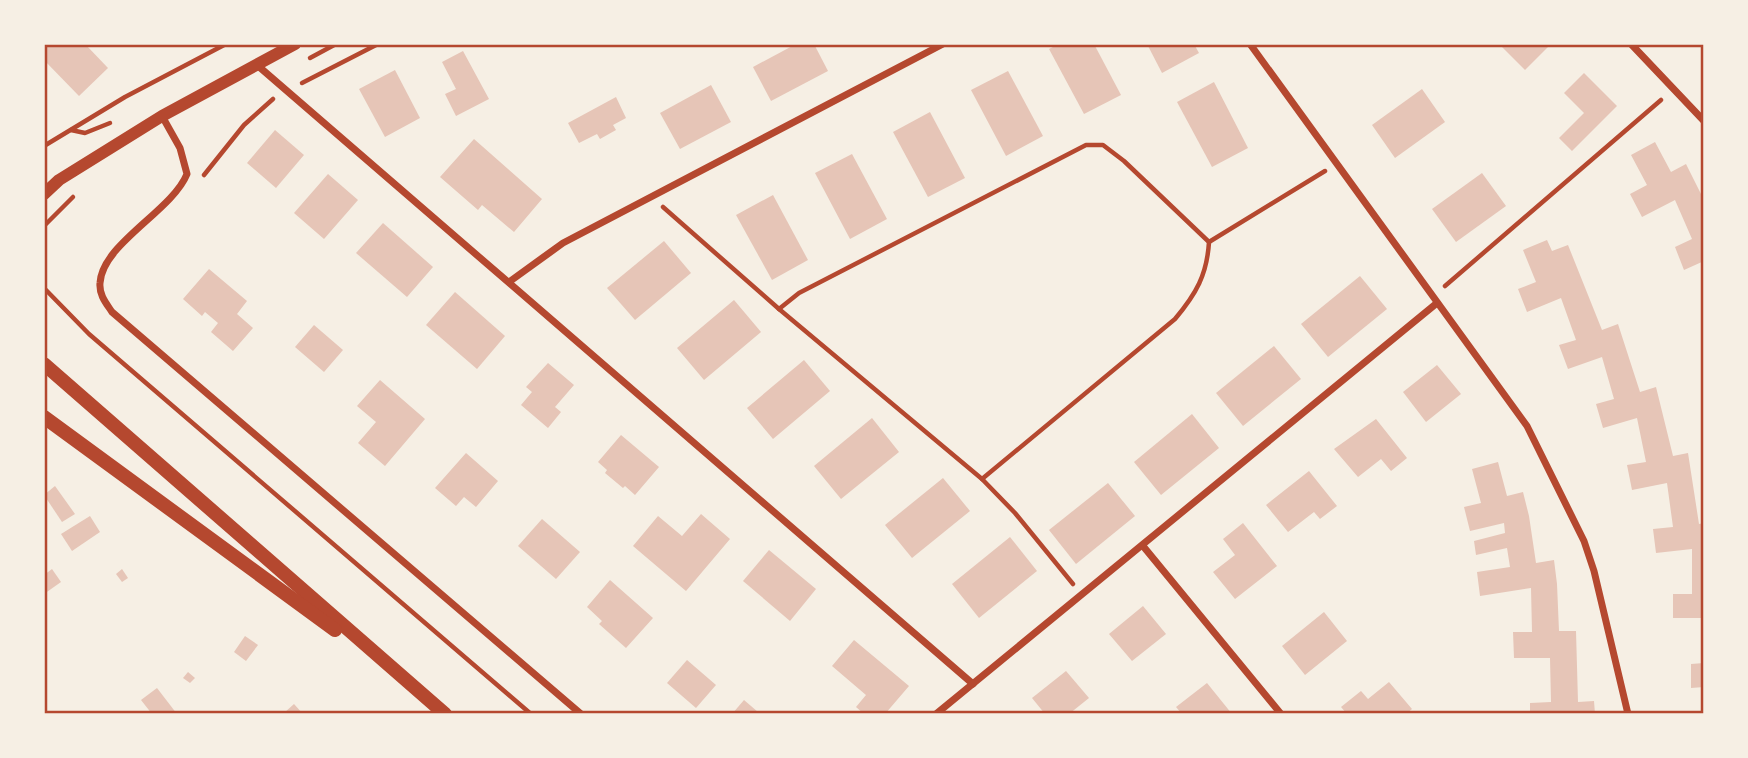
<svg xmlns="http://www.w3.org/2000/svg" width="1748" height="758" viewBox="0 0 1748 758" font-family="Barlow,sans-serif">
  <rect width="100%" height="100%" fill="#f6efe4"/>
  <g fill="#e6c5b7">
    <polygon points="44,44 85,44 108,68 79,96 44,60"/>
    <polygon points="796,44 814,44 828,71 771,101 753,67"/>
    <polygon points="1059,44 1094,44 1121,95 1084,114 1049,49"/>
    <polygon points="1147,44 1194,44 1199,53 1162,73"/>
    <polygon points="1499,44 1551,44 1525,70"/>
    <polygon points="463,51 489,99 456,116 445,94 456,89 442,62"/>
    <polygon points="395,70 420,118 385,137 359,89"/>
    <polygon points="1008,71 1043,136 1006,156 971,90"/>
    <polygon points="1584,73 1617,106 1572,151 1559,138 1584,113 1564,93"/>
    <polygon points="1214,82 1248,148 1212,167 1177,102"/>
    <polygon points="711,85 731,122 680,149 660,113"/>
    <polygon points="1422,89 1445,122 1395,158 1372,125"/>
    <polygon points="616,97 626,118 613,125 616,130 600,139 597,134 579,143 568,123"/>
    <polygon points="930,112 965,178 928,197 893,132"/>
    <polygon points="275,130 304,155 276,188 247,163"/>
    <polygon points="474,139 542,199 514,232 482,205 478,210 440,177"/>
    <polygon points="1655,142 1671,172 1686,164 1704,200 1704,261 1684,270 1675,247 1692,239 1675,200 1642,217 1630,194 1647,185 1631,155"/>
    <polygon points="852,154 887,219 850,239 815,173"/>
    <polygon points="1482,173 1506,206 1456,242 1432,209"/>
    <polygon points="328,174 358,200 324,239 294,213"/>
    <polygon points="773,195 808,260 772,280 736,215"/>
    <polygon points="383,223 433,267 407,297 356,253"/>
    <polygon points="1547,240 1552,251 1568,245 1602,330 1618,324 1640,392 1656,387 1673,456 1688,453 1699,524 1704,523 1704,618 1673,618 1673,594 1692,594 1692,549 1656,553 1653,529 1673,527 1667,483 1632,490 1627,465 1646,462 1637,418 1603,428 1596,404 1614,399 1602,357 1568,369 1559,345 1576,340 1561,298 1527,312 1518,289 1536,282 1523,250"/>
    <polygon points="664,241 691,273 635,320 607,288"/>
    <polygon points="209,269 247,301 237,314 253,328 233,351 211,332 218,323 205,312 202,316 183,299"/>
    <polygon points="1360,276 1387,309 1328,357 1301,324"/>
    <polygon points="455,292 505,336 477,369 426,325"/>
    <polygon points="734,300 761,332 704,380 677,348"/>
    <polygon points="314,325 343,350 324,372 295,347"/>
    <polygon points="1274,346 1301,379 1243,426 1216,393"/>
    <polygon points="804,360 830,391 773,439 747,408"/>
    <polygon points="548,363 574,385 555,407 561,412 548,428 521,405 532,392 526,387"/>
    <polygon points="1437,365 1461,394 1426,422 1403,392"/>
    <polygon points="380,380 425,419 385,466 358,443 376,422 357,406"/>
    <polygon points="1192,414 1219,448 1161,495 1134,462"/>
    <polygon points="872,418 899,452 841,499 814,466"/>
    <polygon points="1376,419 1407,458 1391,471 1381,459 1358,477 1334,449"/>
    <polygon points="621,435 659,467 635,495 625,486 623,488 605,473 607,470 598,462"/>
    <polygon points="466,453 498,481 476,507 464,497 456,506 435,488"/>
    <polygon points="1498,462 1507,496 1523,492 1529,516 1536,563 1554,560 1557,584 1559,631 1576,631 1578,702 1594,701 1595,714 1530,714 1530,703 1551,702 1550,658 1514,658 1513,632 1532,632 1531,588 1480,596 1477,572 1510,567 1507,548 1476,555 1474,541 1505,533 1504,523 1470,531 1464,507 1481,503 1472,469"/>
    <polygon points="1309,471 1337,506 1320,519 1314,512 1288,532 1266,505"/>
    <polygon points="943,478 970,511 912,558 885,525"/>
    <polygon points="1108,483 1135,516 1076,564 1049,530"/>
    <polygon points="55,486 75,514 62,522 44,495"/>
    <polygon points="701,514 730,539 686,591 633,546 658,516 682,536"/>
    <polygon points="90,516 100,532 72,551 61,534"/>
    <polygon points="542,519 580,552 556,579 518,546"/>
    <polygon points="1243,523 1277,566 1235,599 1213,572 1235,555 1223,539"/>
    <polygon points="1010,537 1037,571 979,618 952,584"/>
    <polygon points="769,550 816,589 790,621 743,581"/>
    <polygon points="52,569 61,582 44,594 44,575"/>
    <polygon points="122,569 128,578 122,582 116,574"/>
    <polygon points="610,580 653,618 626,648 599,624 602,621 587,607"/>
    <polygon points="1143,606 1166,634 1132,661 1109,634"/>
    <polygon points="1324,612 1347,641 1305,675 1282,646"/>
    <polygon points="245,636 258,645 246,661 234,652"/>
    <polygon points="854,640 909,686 885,714 864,714 856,707 866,695 832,666"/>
    <polygon points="687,660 716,685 696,708 667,683"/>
    <polygon points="1704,663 1704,687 1691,688 1691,664"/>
    <polygon points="1066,671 1089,698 1069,714 1045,714 1032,698"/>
    <polygon points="188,672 195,678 190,683 183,678"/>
    <polygon points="1389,682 1412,709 1406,714 1347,714 1341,707 1361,691 1368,699"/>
    <polygon points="1207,683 1232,714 1182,714 1176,707"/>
    <polygon points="157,688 177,714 152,714 141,700"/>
    <polygon points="744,700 758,712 757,714 732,714"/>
    <polygon points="294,704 303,714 284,713"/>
  </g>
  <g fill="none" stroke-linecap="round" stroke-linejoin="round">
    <g stroke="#b5482f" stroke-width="4.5">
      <polyline points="310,58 336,44"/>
      <polyline points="302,83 378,44"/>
      <polyline points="71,130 85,133 110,123"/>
      <polyline points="44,146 125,97 226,44"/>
      <polyline points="204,175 244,125 273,99"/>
      <polyline points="663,207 779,309 982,479 1015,513 1073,584"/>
      <polyline points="44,226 73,197"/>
      <polyline points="1209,242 1325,171"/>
      <polyline points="1445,286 1661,100"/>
      <polyline points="44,288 89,334 531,714"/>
      <path d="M779,309l20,-16 287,-148h17l21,16 85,81c-2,33 -13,52 -34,77l-193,160"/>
    </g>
    <g stroke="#b5482f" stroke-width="7">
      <polyline points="1250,44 1527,426 1584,541 1594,571 1628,714"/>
      <polyline points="1631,44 1704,121"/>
      <polyline points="257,65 973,684"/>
      <path d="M162,116l18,32 7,26c-15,37 -85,70 -87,109 -1,12 6,20 12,29l469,402"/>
      <polyline points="509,282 563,243 943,44"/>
      <polyline points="1143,546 1281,714"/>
      <polyline points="936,714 1437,303"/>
    </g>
    <polyline stroke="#b5482f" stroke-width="12" points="44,194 59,180 162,116 295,44"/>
    <g stroke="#b5482f" stroke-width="14">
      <polyline points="44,364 445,714"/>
      <polyline points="44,417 335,630"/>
    </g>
  </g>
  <rect width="1748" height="758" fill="none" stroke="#f6efe4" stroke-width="91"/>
  <rect x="46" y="46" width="1656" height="666" fill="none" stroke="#b5482f" stroke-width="2.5"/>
</svg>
